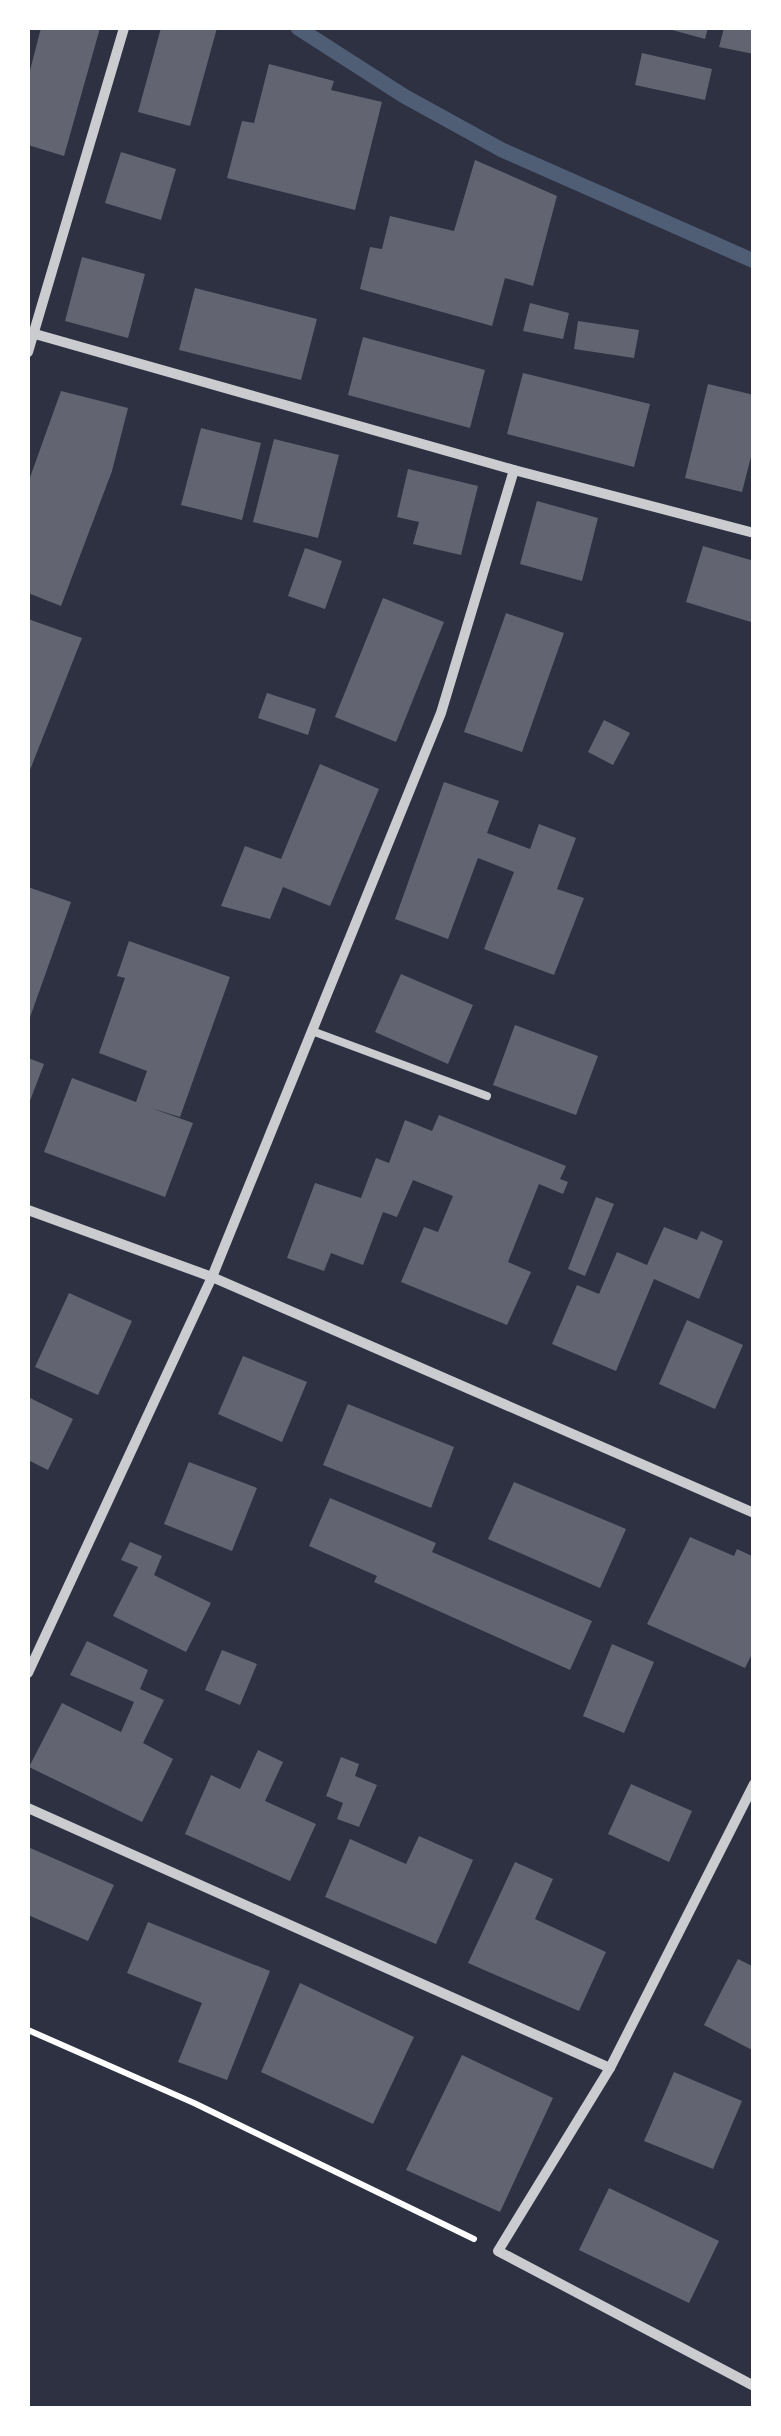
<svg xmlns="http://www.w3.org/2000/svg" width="781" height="2436" viewBox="0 0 781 2436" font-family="'PT Sans Narrow',sans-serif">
  <rect width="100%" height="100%" fill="#2d3142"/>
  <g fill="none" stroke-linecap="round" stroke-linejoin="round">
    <polyline stroke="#4f5d75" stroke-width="15" points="298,28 404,96 502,150 754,261"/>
  </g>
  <g fill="#626471">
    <polygon points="41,28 100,28 64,156 28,145 28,78"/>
    <polygon points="161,28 217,28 190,126 138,112"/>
    <polygon points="665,28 708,28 705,39"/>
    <polygon points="724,28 754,28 754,54 719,47"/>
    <polygon points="642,53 712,69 705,100 635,85"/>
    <polygon points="269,64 334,81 331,90 382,102 355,210 227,178 242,121 254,123"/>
    <polygon points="121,152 176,169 161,220 105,203"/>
    <polygon points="475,160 557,196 533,286 505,278 492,326 360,289 370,247 382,249 390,216 454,231"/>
    <polygon points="82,257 145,274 128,338 65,321"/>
    <polygon points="195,288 317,319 301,380 179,350"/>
    <polygon points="530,303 569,313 563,339 523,331"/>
    <polygon points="578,321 639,330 634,358 574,349"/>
    <polygon points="363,337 485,370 470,428 348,395"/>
    <polygon points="523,373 650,404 634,467 507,434"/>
    <polygon points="708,384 754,395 754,445 742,492 685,478"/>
    <polygon points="61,391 128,408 112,471 61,606 28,593 28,483"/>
    <polygon points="201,428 261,443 242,520 181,505"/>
    <polygon points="274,439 339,455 318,538 253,522"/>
    <polygon points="408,469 478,486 461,555 413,544 419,522 397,517"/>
    <polygon points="537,501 598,518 582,581 520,564"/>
    <polygon points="703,546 754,561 754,623 686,602"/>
    <polygon points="305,548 342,561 325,609 288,596"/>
    <polygon points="383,598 444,622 396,742 335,717"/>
    <polygon points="506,613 564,633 522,752 464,732"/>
    <polygon points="28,619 82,638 28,775"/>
    <polygon points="267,693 316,709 308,735 258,718"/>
    <polygon points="604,720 630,733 613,765 588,752"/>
    <polygon points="320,764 379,789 330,906 283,887 270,919 221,906 245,846 281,859"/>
    <polygon points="444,782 499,801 487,833 530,849 539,824 576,838 557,889 584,898 554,975 484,949 514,872 478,858 448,939 395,919"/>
    <polygon points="28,887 71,902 28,1023"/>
    <polygon points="129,941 230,977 180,1117 151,1108 193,1123 165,1197 44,1152 72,1078 136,1102 147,1071 99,1053 125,978 117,976"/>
    <polygon points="401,974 473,1005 448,1064 375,1032"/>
    <polygon points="515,1025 598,1056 576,1115 493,1085"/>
    <polygon points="28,1058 44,1064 28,1106"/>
    <polygon points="439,1115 566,1166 560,1179 568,1182 563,1194 539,1184 508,1262 531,1272 507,1325 401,1282 424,1227 438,1232 453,1196 413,1180 397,1217 383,1212 363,1265 331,1253 324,1271 287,1258 315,1183 361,1198 376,1158 389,1163 405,1120 432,1131"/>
    <polygon points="596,1197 614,1204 585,1276 568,1269"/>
    <polygon points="664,1227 697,1240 701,1231 723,1241 699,1299 654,1279 616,1371 552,1344 577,1285 599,1294 617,1252 647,1265"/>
    <polygon points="69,1293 132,1321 98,1395 35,1367"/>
    <polygon points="687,1320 743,1345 715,1409 659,1384"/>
    <polygon points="243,1356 307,1382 282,1442 218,1414"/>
    <polygon points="28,1397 73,1419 48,1470 28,1460"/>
    <polygon points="348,1404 454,1447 431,1508 323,1465"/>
    <polygon points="189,1462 257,1488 232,1551 164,1524"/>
    <polygon points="514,1482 626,1529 600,1588 488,1539"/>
    <polygon points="330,1498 436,1543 432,1552 592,1621 570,1670 374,1582 377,1576 309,1546"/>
    <polygon points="690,1537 734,1556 737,1549 754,1557 754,1650 745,1668 647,1624"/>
    <polygon points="130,1542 162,1556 154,1575 211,1603 186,1652 113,1616 138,1567 121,1560"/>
    <polygon points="87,1641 148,1670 140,1689 164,1700 143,1743 173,1759 142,1822 29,1767 62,1703 121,1732 134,1702 70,1675"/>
    <polygon points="612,1644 654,1662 624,1733 583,1716"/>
    <polygon points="222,1650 257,1664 240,1705 205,1690"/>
    <polygon points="258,1750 283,1762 265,1801 316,1824 290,1881 185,1834 211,1775 240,1789"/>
    <polygon points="341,1757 359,1764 355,1776 377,1785 359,1827 337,1819 343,1803 326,1796"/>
    <polygon points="631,1784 692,1811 669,1862 608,1834"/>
    <polygon points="419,1836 473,1860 436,1944 325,1897 350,1839 406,1864"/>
    <polygon points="28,1847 114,1885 88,1941 28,1915"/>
    <polygon points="515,1862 553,1879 535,1919 606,1952 579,2011 468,1963"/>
    <polygon points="148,1922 270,1971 227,2080 178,2062 202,2003 127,1973"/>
    <polygon points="738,1959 754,1967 754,2051 704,2025"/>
    <polygon points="300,1983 414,2037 373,2124 261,2072"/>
    <polygon points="462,2055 553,2098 500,2212 406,2170"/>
    <polygon points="674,2072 742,2101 713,2169 644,2141"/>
    <polygon points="609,2188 719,2241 689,2303 579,2250"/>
  </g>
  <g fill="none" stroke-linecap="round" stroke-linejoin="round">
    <polyline stroke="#fff" stroke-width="6" points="28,2030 194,2103 474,2239"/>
    <polyline stroke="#caccd0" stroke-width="8" points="312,1031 487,1096"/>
    <g stroke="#caccd0" stroke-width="10">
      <polyline points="28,332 514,470 754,533"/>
      <polyline points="28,352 124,28"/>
      <polyline points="28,1210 212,1277 754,1513"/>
      <polyline points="28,1673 212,1277 312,1031 441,713 514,470"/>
      <polyline points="754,1784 610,2068 498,2251 754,2386"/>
      <polyline points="28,1808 610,2068"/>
    </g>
  </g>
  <rect width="781" height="2436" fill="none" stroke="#ffffff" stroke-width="60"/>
</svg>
